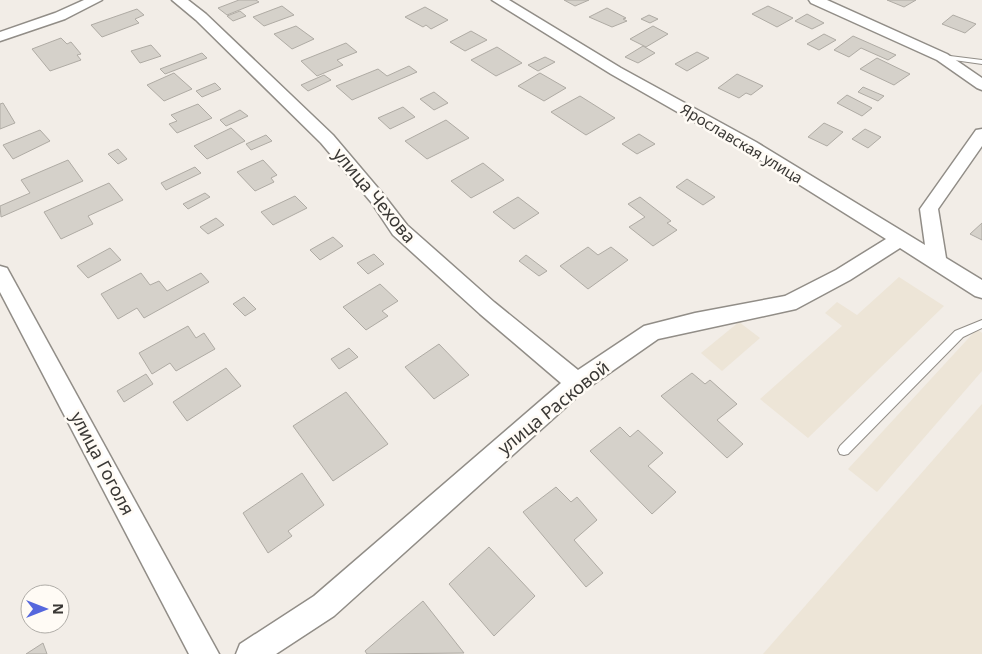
<svg xmlns="http://www.w3.org/2000/svg" width="982" height="654" viewBox="0 0 982 654" font-family="'Noto Sans',sans-serif">
  <rect width="100%" height="100%" fill="#f2ede7"/>
  <g fill="#ede5d7">
    <polygon points="899,277 944,306 808,438 760,399 842,326 825,313 837,302 857,315"/>
    <polygon points="739,322 760,338 722,371 701,353"/>
    <polygon points="977,329 982,333 982,371 877,492 848,469"/>
    <polygon points="982,404 982,654 763,654"/>
  </g>
  <g fill="#d5d1ca" stroke="#afaba4">
    <polygon points="239,0 256,0 259,2 227,15 218,8"/>
    <polygon points="564,0 589,0 575,6"/>
    <polygon points="887,0 916,0 904,7"/>
    <polygon points="282,6 294,15 264,26 253,17"/>
    <polygon points="768,6 793,18 777,27 752,14"/>
    <polygon points="425,7 448,20 431,29 426,25 423,27 405,17"/>
    <polygon points="607,8 626,18 623,19 627,21 612,27 589,17"/>
    <polygon points="137,9 144,15 135,19 139,23 102,37 91,25"/>
    <polygon points="240,11 246,16 233,21 227,16"/>
    <polygon points="807,14 824,23 812,29 795,21"/>
    <polygon points="649,15 658,19 650,23 641,19"/>
    <polygon points="953,15 976,24 965,33 942,24"/>
    <polygon points="296,26 314,39 292,49 274,34"/>
    <polygon points="653,26 668,34 646,47 630,39"/>
    <polygon points="471,31 487,40 465,51 450,42"/>
    <polygon points="824,34 836,40 819,50 807,44"/>
    <polygon points="853,36 896,55 888,60 861,48 849,57 834,50"/>
    <polygon points="61,38 67,44 71,42 81,54 77,55 81,60 50,71 32,49"/>
    <polygon points="346,43 357,52 337,60 343,65 317,76 301,61"/>
    <polygon points="151,45 161,56 140,63 131,51"/>
    <polygon points="643,46 655,53 638,63 625,57"/>
    <polygon points="497,47 522,63 496,76 471,60"/>
    <polygon points="697,52 709,58 687,71 675,64"/>
    <polygon points="202,53 207,58 165,74 160,69"/>
    <polygon points="545,57 555,62 538,71 528,65"/>
    <polygon points="877,58 910,74 894,85 860,69"/>
    <polygon points="409,66 417,72 352,100 336,86 378,69 387,76"/>
    <polygon points="174,73 192,89 164,101 147,85"/>
    <polygon points="540,73 566,88 544,101 518,86"/>
    <polygon points="737,74 763,86 751,95 746,93 739,98 718,88"/>
    <polygon points="324,75 331,80 308,91 301,85"/>
    <polygon points="215,83 221,89 202,97 196,91"/>
    <polygon points="863,87 884,96 878,101 858,92"/>
    <polygon points="434,92 448,103 434,110 420,99"/>
    <polygon points="847,95 872,108 862,116 837,103"/>
    <polygon points="580,96 615,118 586,135 551,112"/>
    <polygon points="3,103 15,123 0,129 0,104"/>
    <polygon points="198,104 212,118 177,133 169,124 177,121 171,115"/>
    <polygon points="403,107 415,117 390,129 378,118"/>
    <polygon points="240,110 248,116 226,126 220,120"/>
    <polygon points="446,120 469,138 427,159 405,141"/>
    <polygon points="824,123 843,132 827,146 808,137"/>
    <polygon points="231,128 245,141 207,159 194,146"/>
    <polygon points="865,129 881,137 868,148 852,139"/>
    <polygon points="40,130 50,141 13,159 3,145"/>
    <polygon points="639,134 655,144 637,154 622,144"/>
    <polygon points="266,135 272,141 251,150 246,144"/>
    <polygon points="118,149 127,159 118,164 108,154"/>
    <polygon points="68,160 83,181 1,217 0,206 30,193 21,180"/>
    <polygon points="263,160 277,175 271,178 274,182 255,191 237,172"/>
    <polygon points="483,163 504,180 471,198 451,181"/>
    <polygon points="195,167 201,173 166,190 161,183"/>
    <polygon points="687,179 715,197 703,205 676,187"/>
    <polygon points="109,183 123,200 88,216 93,224 61,239 44,212"/>
    <polygon points="205,193 210,197 188,209 183,204"/>
    <polygon points="295,196 307,208 273,225 261,212"/>
    <polygon points="518,197 539,213 514,229 493,212"/>
    <polygon points="640,197 671,221 667,223 677,230 653,246 629,227 645,217 628,204"/>
    <polygon points="216,218 224,225 208,234 200,227"/>
    <polygon points="982,223 982,240 970,234"/>
    <polygon points="333,237 343,246 320,260 310,250"/>
    <polygon points="588,247 598,255 611,247 628,260 588,289 560,266"/>
    <polygon points="110,248 121,260 88,278 77,266"/>
    <polygon points="374,254 384,264 368,274 357,263"/>
    <polygon points="526,255 547,271 539,276 519,261"/>
    <polygon points="141,273 150,285 159,281 167,291 201,273 209,282 144,318 137,308 118,319 101,294"/>
    <polygon points="380,284 398,301 382,311 388,316 366,330 343,307"/>
    <polygon points="244,297 256,309 245,316 233,304"/>
    <polygon points="188,326 196,338 204,333 215,349 176,371 170,363 152,374 139,353"/>
    <polygon points="439,344 469,375 434,399 405,367"/>
    <polygon points="349,348 358,357 339,369 331,359"/>
    <polygon points="226,368 241,386 187,421 173,402"/>
    <polygon points="692,373 705,384 710,380 737,404 717,420 743,444 727,458 661,396"/>
    <polygon points="146,374 153,384 124,402 117,391"/>
    <polygon points="346,392 388,444 333,481 293,426"/>
    <polygon points="620,427 630,437 638,430 663,453 648,466 676,492 652,514 590,451"/>
    <polygon points="302,473 324,505 288,531 292,536 268,553 243,513"/>
    <polygon points="556,487 571,502 577,497 597,520 574,540 603,573 586,587 523,512"/>
    <polygon points="489,547 535,596 494,636 449,584"/>
    <polygon points="423,601 464,653 367,654 365,651"/>
    <polygon points="43,643 47,654 26,654"/>
  </g>
  <g fill="none" stroke-linecap="round" stroke-linejoin="round">
    <g stroke="#918d87" stroke-width="2">
      <g id="lane">
        <polygon points="942,55 982,60 982,64 940,58 938,57"/>
        <polygon points="982,320 982,328 963,337 848,454 844,455 840,454 838,450 840,446 955,331"/>
      </g>
    </g>
    <g stroke="#918d87" stroke-width="3">
      <g id="street">
        <polygon points="84,0 102,0 65,19 0,41 0,32 55,13"/>
        <polygon points="172,0 188,0 206,14 333,135 383,194 407,225 494,302 578,370 644,326 695,313 785,296 836,270 886,239 744,150 611,74 492,0 509,0 621,68 756,142 925,245 920,209 976,130 982,129 982,146 938,209 946,258 982,280 982,298 975,296 900,248 850,280 796,309 658,339 585,390 334,616 276,654 236,654 240,644 314,596 561,383 480,314 393,235 371,202 321,143 196,20"/>
        <polygon points="809,0 827,0 947,54 982,78 982,90 977,88 937,60 811,3"/>
        <polygon points="0,266 7,268 219,654 189,654 0,292"/>
      </g>
    </g>
    <use href="#lane" fill="#fff" fill-rule="evenodd"/>
    <use href="#street" fill="#fff" fill-rule="evenodd"/>
  </g>
  <g text-anchor="middle" dominant-baseline="central" stroke-width="5" stroke-linejoin="round" paint-order="stroke">
    <g font-size="15" fill="#3a3835" stroke="#fffbf5">
      <text transform="translate(742 143) rotate(31)">Ярославская улица</text>
    </g>
    <g font-size="18" fill="#3a3835" stroke="#fffbf5">
      <text transform="translate(375 195) rotate(50)">улица Чехова</text>
      <text transform="translate(553 407) rotate(-39)">улица Расковой</text>
      <text transform="translate(103 463) rotate(62)">улица Гоголя</text>
    </g>
  </g>
  <g transform="translate(45 609) rotate(90)"><circle r="24" fill="#fffbf5" stroke="#b0ada8"/>
  <path d="M0-4L9 19L0 12L-9 19Z" fill="#5567dd"/>
  <text y="-8" font-size="14" font-weight="bold" text-anchor="middle" fill="#3a3835">N</text>
  </g>
</svg>
